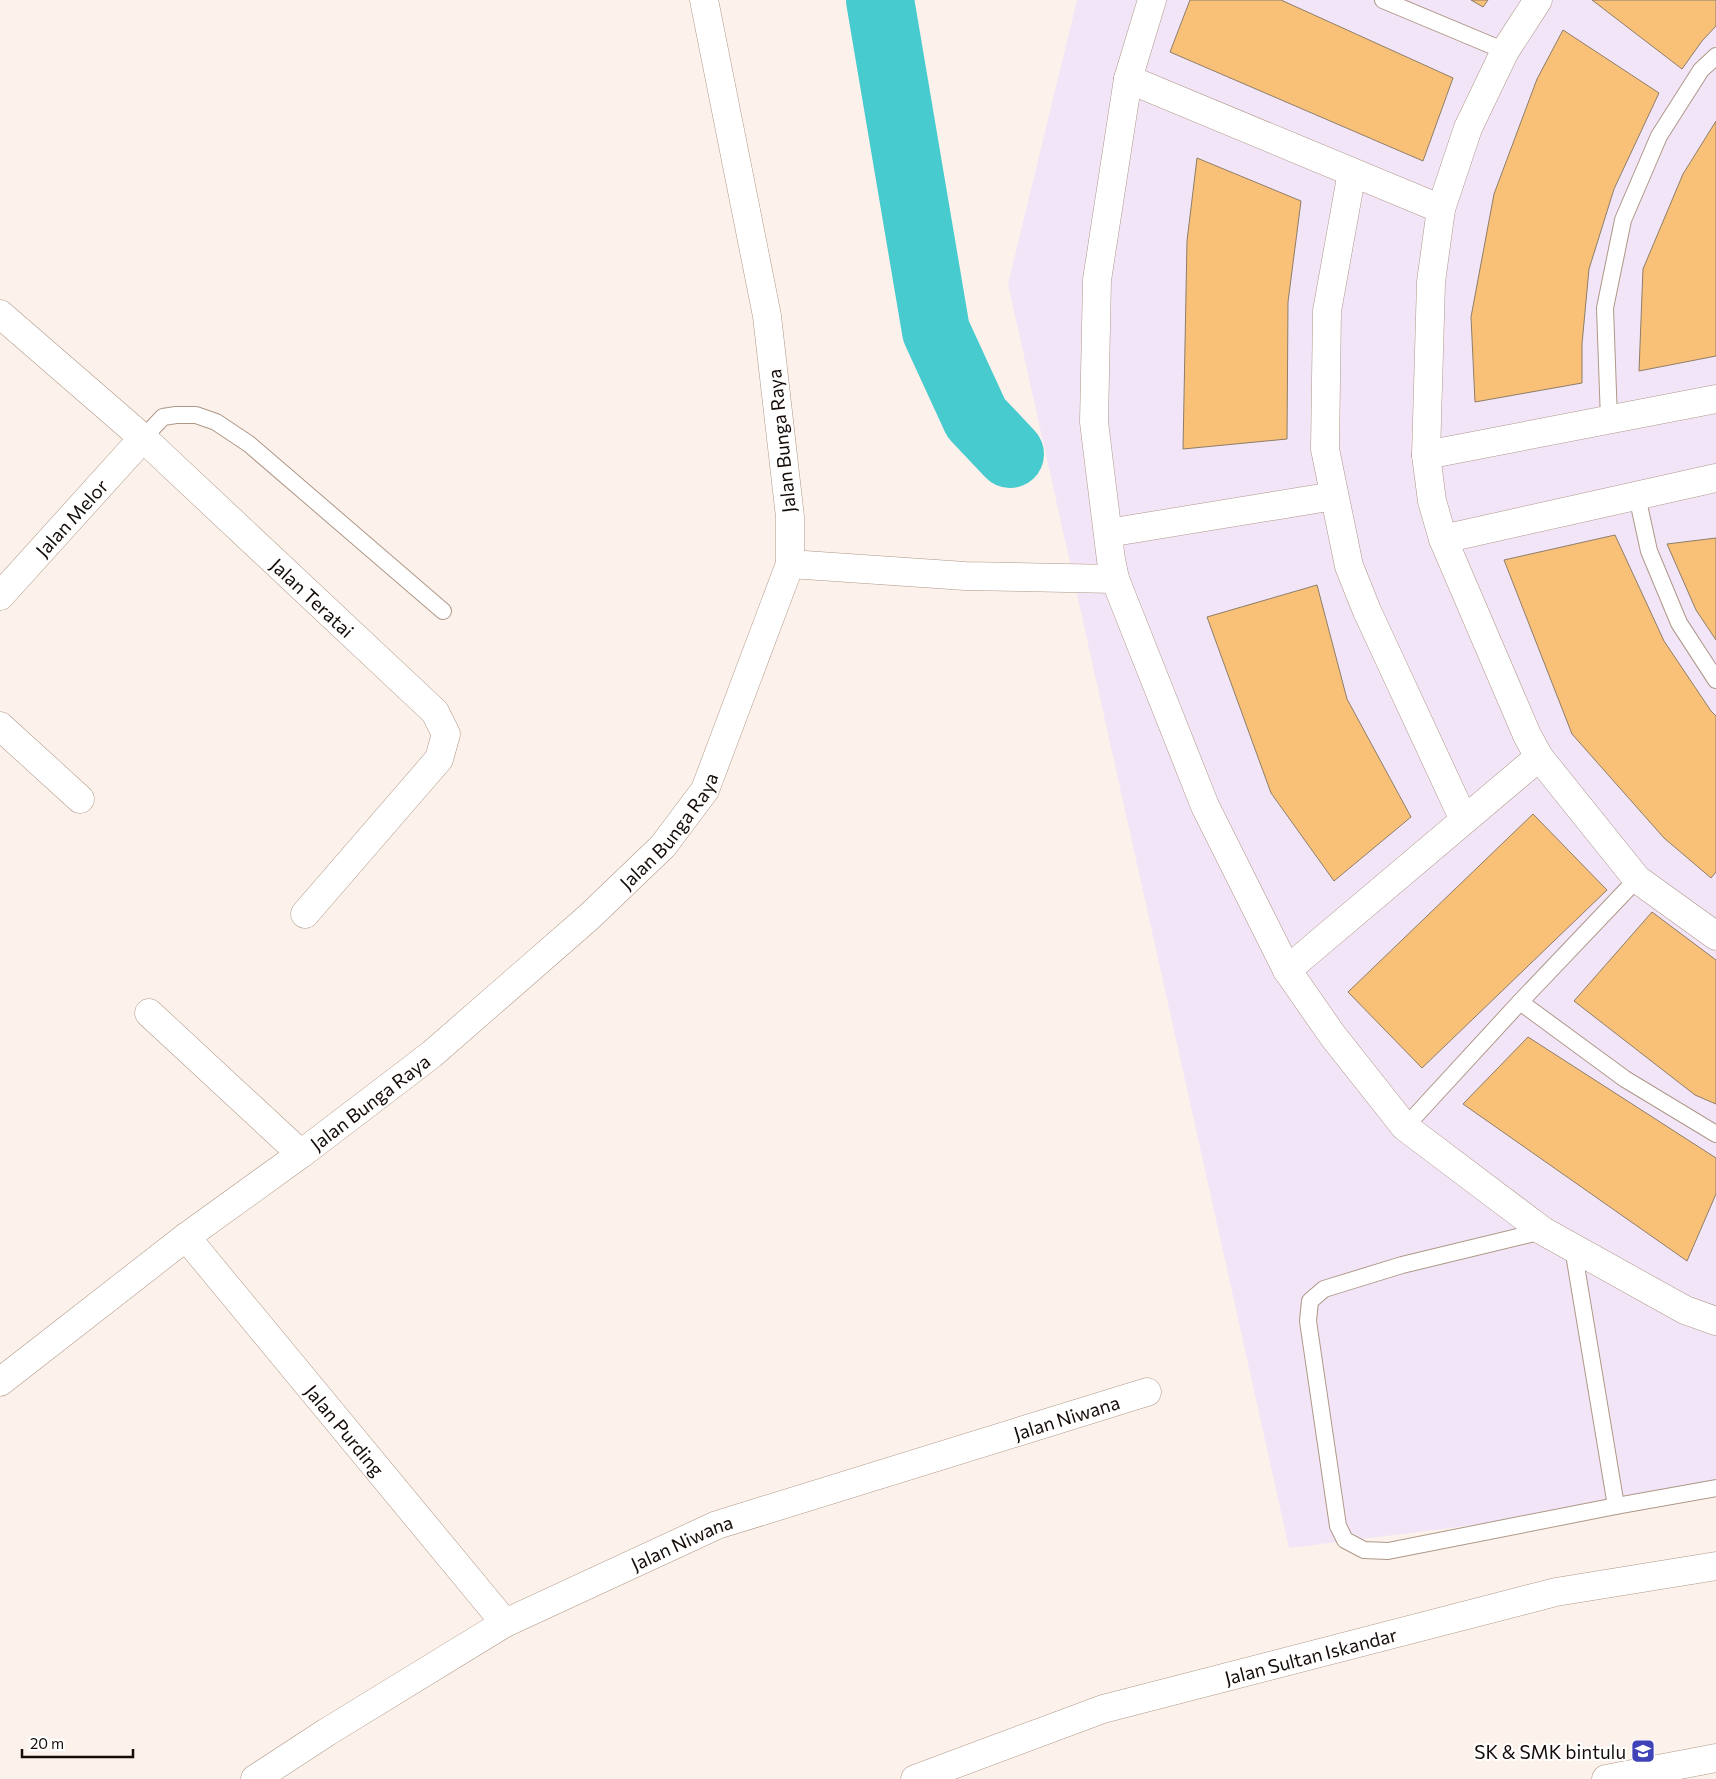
<svg xmlns="http://www.w3.org/2000/svg" width="1716" height="1779" viewBox="0 0 1716 1779" font-family="Commissioner,sans-serif">
  <rect width="100%" height="100%" fill="#fdf2eb"/>
  <polygon fill="#f2e5f8" points="1077,0 1716,0 1716,1495 1289,1548 1008,284"/>
  <g fill="none" stroke-linecap="round" stroke-linejoin="round">
    <polyline stroke="#48cbce" stroke-width="68" points="880,0 936,331 976,418 1010,454"/>
  </g>
  <g fill="#f9c178" stroke="#8e7d68">
    <polygon points="1190,0 1281,0 1453,78 1423,161 1170,52"/>
    <polygon points="1471,0 1488,0 1483,7"/>
    <polygon points="1592,0 1716,0 1716,26 1702,41 1682,69"/>
    <polygon points="1563,30 1659,93 1614,189 1589,269 1582,344 1582,383 1475,402 1471,317 1494,194 1537,79"/>
    <polygon points="1716,121 1716,356 1639,371 1643,269 1683,174"/>
    <polygon points="1197,158 1301,201 1288,302 1287,439 1183,449 1187,241"/>
    <polygon points="1615,535 1664,641 1711,711 1716,716 1716,872 1711,878 1664,838 1572,734 1504,560"/>
    <polygon points="1716,538 1716,640 1696,610 1667,544"/>
    <polygon points="1317,585 1347,699 1411,817 1334,881 1271,793 1207,617"/>
    <polygon points="1533,814 1607,890 1422,1068 1348,992"/>
    <polygon points="1652,912 1716,960 1716,1104 1695,1095 1574,1001"/>
    <polygon points="1528,1037 1716,1158 1716,1194 1687,1261 1463,1104"/>
  </g>
  <g fill="none" stroke-linecap="round" stroke-linejoin="round">
    <g stroke="#af9787" stroke-width="18">
      <g id="service">
        <polyline points="1383,0 1505,51"/>
        <polyline points="1609,420 1605,308 1623,220 1659,136 1701,70 1716,56"/>
        <polyline points="143,438 163,417 176,415 196,415 216,422 249,444 443,611"/>
        <polyline points="1637,496 1649,551 1679,623 1716,680"/>
        <polyline points="1520,1002 1625,1079 1716,1134"/>
        <polyline points="1405,1127 1520,1002 1637,879"/>
        <polyline points="1543,1231 1402,1265 1324,1289 1310,1301 1308,1321 1338,1526 1345,1540 1364,1550 1388,1551 1616,1506 1716,1488"/>
        <polyline points="1573,1248 1616,1506"/>
      </g>
    </g>
    <g stroke="#af9787" stroke-width="29">
      <g id="minor">
        <polyline points="1152,0 1128,79 1097,280 1094,422 1111,560 1115,579 1205,806 1287,970 1333,1036 1405,1127 1543,1231 1685,1310 1716,1321"/>
        <polyline points="1538,0 1505,51 1468,128 1441,209 1431,282 1426,455 1432,501 1443,539 1527,735 1539,757 1637,879 1716,936"/>
        <polyline points="1128,79 1441,209"/>
        <polyline points="1352,172 1327,311 1325,449 1349,566 1367,611 1464,820"/>
        <path id="s1" d="M0,314l143,124 292,274 11,22 -7,25 -134,155"/>
        <polyline points="1426,455 1716,399"/>
        <polyline points="1108,533 1334,496"/>
        <polyline points="1443,539 1716,478"/>
        <polyline points="790,564 965,576 1115,579"/>
        <path id="s2" d="M0,596l143,-158"/>
        <polyline points="0,726 80,799"/>
        <polyline points="1287,970 1539,757"/>
        <polyline points="149,1013 301,1154"/>
        <path id="s3" d="M186,1237l319,386"/>
        <path id="s4" d="M0,1382l186,-145 115,-83 131,-100 157,-137 74,-71 42,-56 85,-226v-47l-23,-201 -63,-316"/>
        <path id="s5" d="M255,1779l72,-47 178,-109 212,-98 430,-133"/>
      </g>
    </g>
    <g stroke="#af9787" stroke-width="29">
      <g id="primary">
        <path id="s6" d="M915,1779l188,-70 453,-117 160,-26"/>
        <polyline points="1606,1779 1716,1758"/>
      </g>
    </g>
    <use href="#service" stroke="#fff" stroke-width="16"/>
    <use href="#minor" stroke="#fff" stroke-width="28"/>
    <use href="#primary" stroke="#fff" stroke-width="28"/>
  </g>
  <defs>
    <g id="school-square" transform="scale(1.25)"><rect x="-9" y="-9" width="18" height="18" rx="4" fill="#4042b7" stroke="#fff"/><path d="M0-5L7-2L0 1L-7-2ZM-4 1L0 2.5L4 1V4Q0 6-4 4Z" fill="#fff"/></g>
  </defs>
  <g fill-rule="evenodd">
    <use href="#school-square" x="1643" y="1751"/>
  </g>
  <g text-anchor="middle" dominant-baseline="central" stroke-width="4" stroke-linejoin="round" paint-order="stroke">
    <g font-size="19" fill="#150c07" stroke="#fff">
      <text transform="translate(781 441) rotate(-96)">Jalan Bunga Raya</text>
      <text stroke="none"><textPath href="#s2" startOffset="106">Jalan Melor</textPath></text>
      <text stroke="none"><textPath href="#s1" startOffset="422">Jalan Teratai</textPath></text>
      <text stroke="none"><textPath href="#s4" startOffset="869">Jalan Bunga Raya</textPath></text>
      <text stroke="none"><textPath href="#s4" startOffset="464">Jalan Bunga Raya</textPath></text>
      <text stroke="none"><textPath href="#s5" startOffset="894">Jalan Niwana</textPath></text>
      <text stroke="none"><textPath href="#s3" startOffset="250">Jalan Purding</textPath></text>
      <text stroke="none"><textPath href="#s5" startOffset="489">Jalan Niwana</textPath></text>
      <text stroke="none"><textPath href="#s6" startOffset="415">Jalan Sultan Iskandar</textPath></text>
    </g>
    <g font-size="19" fill="#150c07" stroke="#fff" text-anchor="end">
      <text x="1626" y="1751">SK &amp; SMK bintulu</text>
    </g>
  </g>
  <path d="M22 1749v8h111v-8" fill="none" stroke="#150c07" stroke-width="2.5"/>
  <text x="30" y="1749" font-size="15" fill="#150c07" stroke="#ffffff" stroke-width="4" paint-order="stroke">20 m</text>
</svg>
